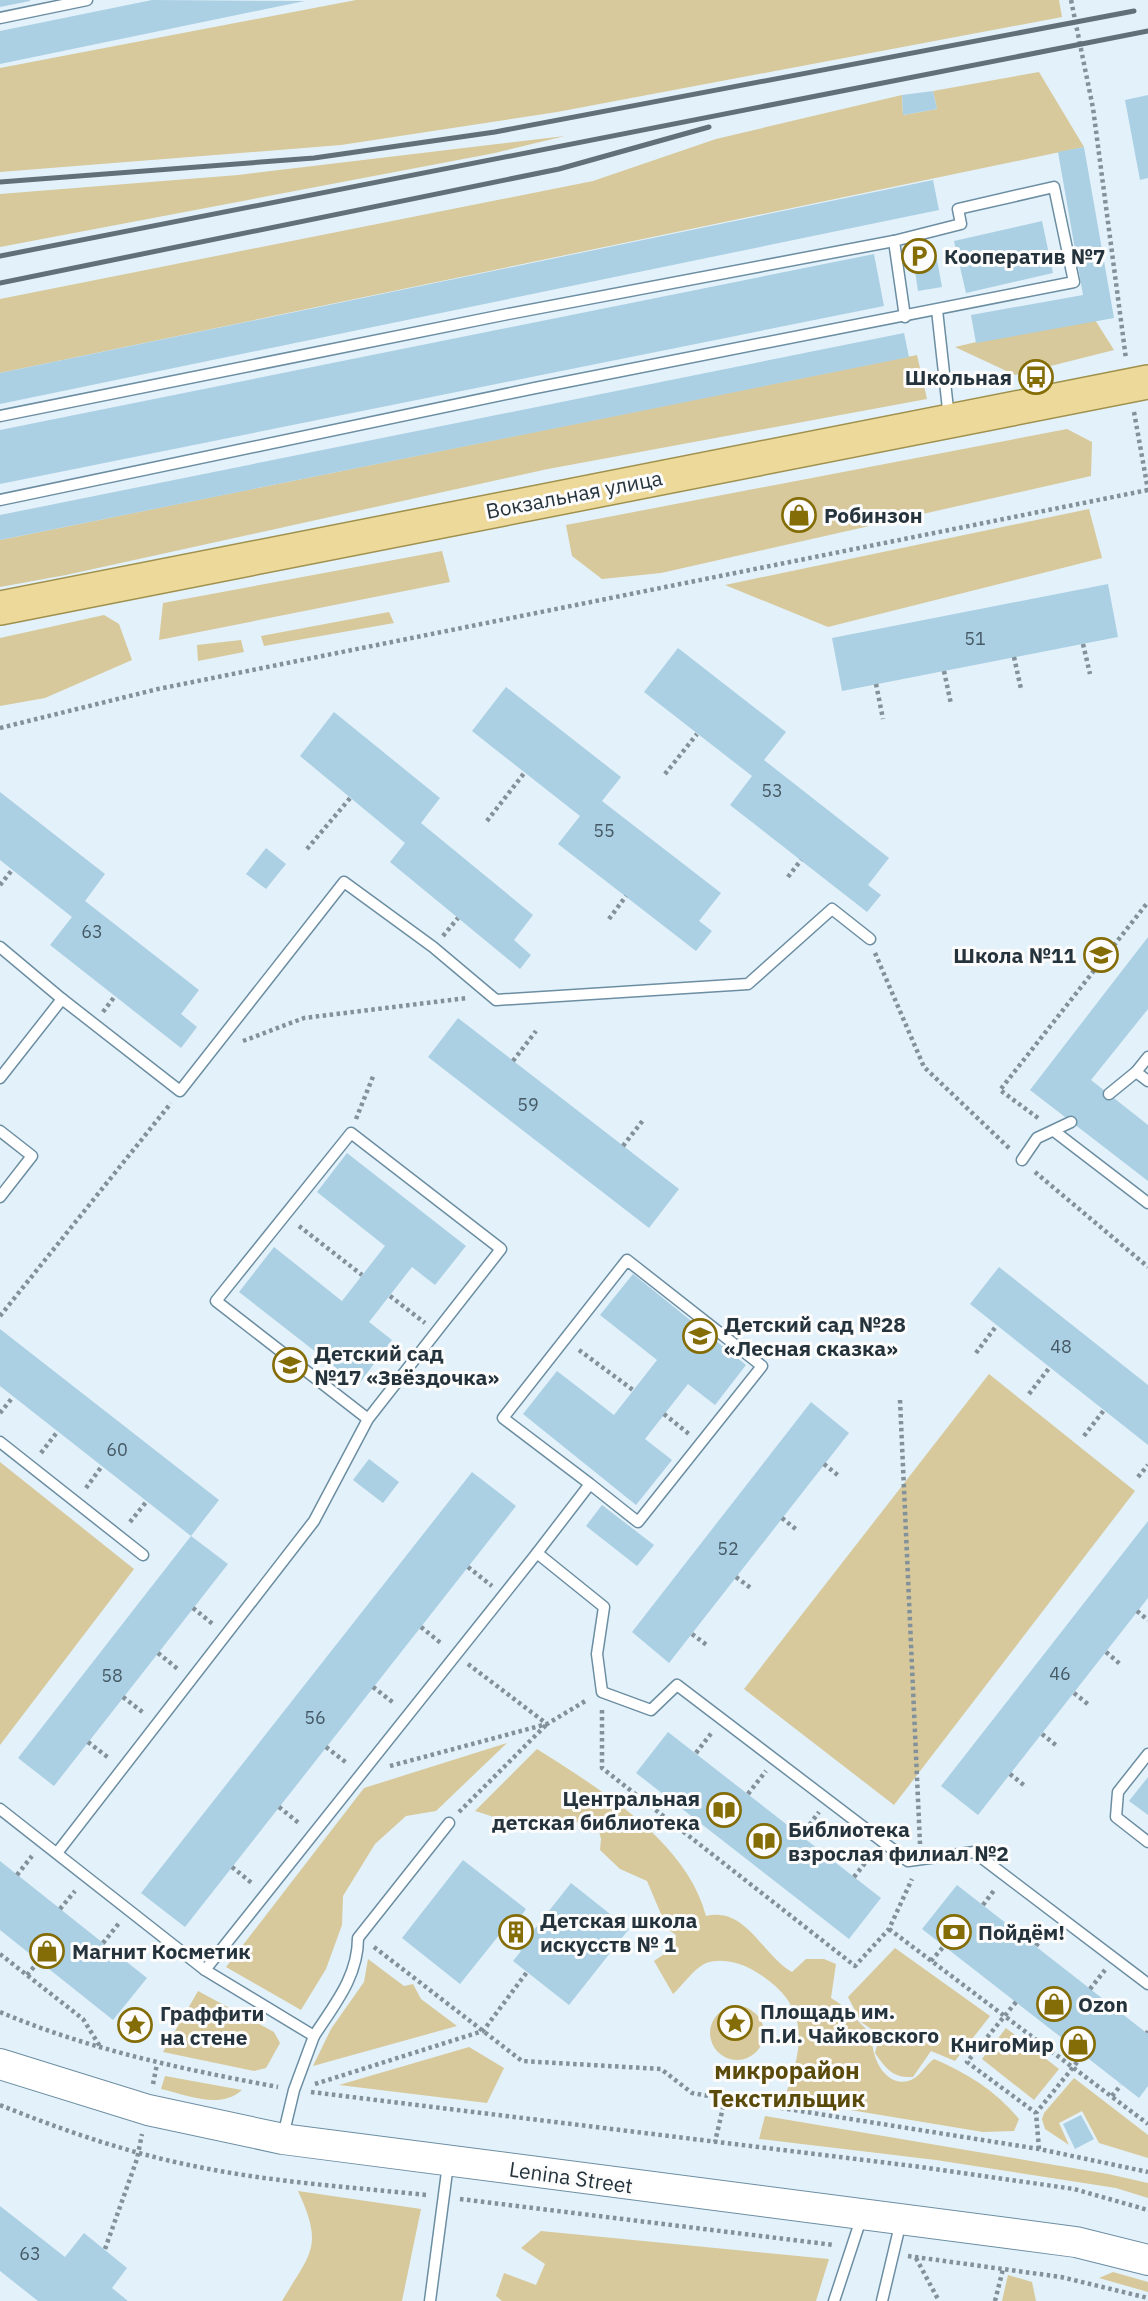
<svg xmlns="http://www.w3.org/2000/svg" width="1148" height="2301" viewBox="0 0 1148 2301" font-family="'IBM Plex Sans',sans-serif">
  <rect width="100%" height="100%" fill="#e3f1fa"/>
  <g fill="#d7c99b">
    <polygon points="356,0 1059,0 1062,17 557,112 341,145 0,172 0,68"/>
    <polygon points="1039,72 1084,147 0,373 0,299 593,181 716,139 902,95 903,115 937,109 933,91"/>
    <polygon points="565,136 495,153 0,247 0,194 238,175"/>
    <polygon points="1092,315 1114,350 1015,375 955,347"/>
    <polygon points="917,355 927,399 548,469 66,575 0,587 0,540"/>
    <polygon points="1067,429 1092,442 1091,476 661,573 602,579 572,556 566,525"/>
    <polygon points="1089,509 1102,558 828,627 725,585"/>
    <polygon points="442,551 450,582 159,640 163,603"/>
    <polygon points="389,612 394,623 264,646 261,636"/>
    <polygon points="104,615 119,624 132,660 45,698 0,706 0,638"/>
    <polygon points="241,640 244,652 198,661 197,645"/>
    <polygon points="989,1374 1135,1491 894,1805 744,1689"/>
    <polygon points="0,1462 134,1569 0,1745"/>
    <polygon points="507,1743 436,1811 406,1816 375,1844 343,1896 342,1925 326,1969 301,2010 226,1967 364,1788"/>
    <path d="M537,1749c61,39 150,92 169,167 40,-10 56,39 86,56l14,-13h18l12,5 -5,34c17,9 26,24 41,36 -2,19 11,53 36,47 12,-3 16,-15 26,-22 33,14 62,32 85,60l-5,12 -31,1 -199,-33c22,-57 26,-97 -33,-130 -12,-7 -33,-12 -47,-5 -11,6 -22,22 -31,30l-19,-33 19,-13 3,-13 -18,-12 3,-9 -14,-33 -27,-12 -20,-19 1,-11 -4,-15c-22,-6 -41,3 -64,2 -19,0 -40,-10 -58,-15z"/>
    <path d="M895,1948l95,68 -35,45 -24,-10 -18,26c-20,1 -27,-8 -38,-24l5,-18 -19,-13 -13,-25z"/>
    <polygon points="368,1959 404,1986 413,1984 421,1999 457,2026 313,2066 331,2029 364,1982"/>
    <polygon points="198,1991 274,2032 280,2043 266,2068 254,2071 163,2052"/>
    <circle cx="737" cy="2033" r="27"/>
    <polygon points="1006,2028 1059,2069 1034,2100 982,2059"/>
    <polygon points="469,2047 504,2068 487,2103 339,2085"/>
    <path d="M165,2076l77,14c-22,20 -54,5 -81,-1z"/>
    <polygon points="1074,2078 1148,2135 1148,2158 1099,2143 1082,2111 1059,2123 1069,2145 1045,2129 1042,2119 1044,2113"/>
    <polygon points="765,2116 1108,2174 1148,2183 1148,2198 1116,2188 936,2160 759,2139"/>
    <path d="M298,2191l123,18 -19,92h-120c29,-49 42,-54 16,-110z"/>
    <polygon points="541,2231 829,2259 816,2301 502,2301 496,2296 504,2273 536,2285 545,2264 521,2248"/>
    <polygon points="1113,2272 1148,2282 1148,2292 1099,2278"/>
    <polygon points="1008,2275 1032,2282 1036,2301 1002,2301"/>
  </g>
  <g fill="#abd0e4">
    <polygon points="0,0 30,0 30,1 0,7"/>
    <polygon points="152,0 305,1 0,64 0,31"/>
    <polygon points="933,91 937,109 903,115 902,95"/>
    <polygon points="1148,95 1148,178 1140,180 1125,100"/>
    <polygon points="1084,147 1114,318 976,343 971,315 1083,295 1058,152"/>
    <polygon points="933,180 939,210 0,404 0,373"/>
    <polygon points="1042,221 1053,273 966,293 954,241"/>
    <polygon points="874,254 884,306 0,484 0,430"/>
    <polygon points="936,254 942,287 918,291 913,258"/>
    <polygon points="904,333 909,357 0,540 0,515"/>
    <polygon points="1108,584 1118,637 842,691 832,638"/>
    <polygon points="678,648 786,732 764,760 889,858 868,885 881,895 867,912 730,805 752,776 644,692"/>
    <polygon points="506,687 621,777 602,801 721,893 699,921 712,931 696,951 558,844 580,816 472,731"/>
    <polygon points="334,712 440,798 421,823 533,915 514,940 531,955 520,969 390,862 405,843 300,756"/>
    <polygon points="0,792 105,874 85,901 199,990 181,1014 197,1027 181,1048 50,945 72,917 0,860"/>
    <polygon points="266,848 286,864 266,889 246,874"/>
    <polygon points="1148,937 1148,1009 1091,1080 1148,1125 1148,1181 1030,1090"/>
    <polygon points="458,1018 679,1189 649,1228 428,1057"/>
    <polygon points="347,1153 466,1246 435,1285 412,1267 369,1322 392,1340 358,1385 239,1292 274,1247 342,1301 385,1246 317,1192"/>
    <polygon points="999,1267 1148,1385 1148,1445 970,1304"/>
    <polygon points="633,1274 746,1365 715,1405 688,1384 645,1439 672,1460 636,1505 523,1414 557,1371 614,1415 657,1360 600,1315"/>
    <polygon points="0,1329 219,1500 191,1536 0,1386"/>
    <polygon points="811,1402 849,1433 669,1663 632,1632"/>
    <polygon points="369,1459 399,1482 383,1503 353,1480"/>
    <polygon points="472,1472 516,1506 185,1927 141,1893"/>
    <polygon points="602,1505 654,1545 637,1566 586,1526"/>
    <polygon points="1148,1521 1148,1598 978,1815 941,1786"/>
    <polygon points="191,1536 228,1564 54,1786 18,1758"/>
    <polygon points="668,1732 881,1898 849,1939 636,1773"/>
    <polygon points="1148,1777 1148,1815 1129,1801"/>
    <polygon points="463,1860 526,1909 519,1919 533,1931 571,1883 629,1929 569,2005 513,1961 521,1951 500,1934 460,1984 402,1938"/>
    <polygon points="0,1861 147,1978 113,2020 0,1930"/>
    <polygon points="957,1885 1148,2034 1148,2086 1139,2098 922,1929"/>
    <polygon points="1081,2115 1094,2139 1075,2149 1063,2124"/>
    <polygon points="0,2206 65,2257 84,2233 127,2268 112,2288 128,2301 38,2301 0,2271"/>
  </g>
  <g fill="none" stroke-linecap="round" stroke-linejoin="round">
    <g stroke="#6c8ea2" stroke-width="13">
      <g id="lane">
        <polyline points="0,18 87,0"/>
        <polyline points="894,241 905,317"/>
        <polyline points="937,310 949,418"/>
        <polyline points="0,416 508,314 894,241 961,224 958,209 1054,187 1074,282 535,388 0,500"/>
        <polyline points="0,947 62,999"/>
        <polyline points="1148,1057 1136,1072 1148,1081"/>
        <polyline points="0,1078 62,999 180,1091 344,882 433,947 496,1000 748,984 832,909 870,939"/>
        <polyline points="1109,1094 1136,1072"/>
        <polyline points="0,1131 32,1156 0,1197"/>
        <polyline points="1054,1131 1148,1203"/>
        <polyline points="1022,1160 1037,1138 1071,1122"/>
        <polyline points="0,1442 143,1555"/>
        <polyline points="537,1553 590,1484 638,1522 762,1366 627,1260 503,1418 590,1484"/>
        <polyline points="1148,1754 1118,1792 1116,1817 1148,1842"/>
        <polyline points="0,1809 205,1970 537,1553 604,1607 597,1654 602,1692 651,1710 677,1685 908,1861 974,1852 1148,1984"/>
        <polyline points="57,1853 314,1521 368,1419 501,1249 351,1133 216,1301 368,1419"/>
        <polyline points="205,1970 314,2036 294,2090 283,2136"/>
        <path d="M314,2036c20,-31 44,-59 44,-98l91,-115"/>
        <polyline points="430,2301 448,2164"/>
        <polyline points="834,2301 862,2216"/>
        <polyline points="882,2301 901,2221"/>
      </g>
    </g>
    <g stroke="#6c8ea2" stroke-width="32">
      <polyline id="secondary" points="0,2064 148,2110 283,2139 1076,2242 1148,2260"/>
    </g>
    <g stroke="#9f904e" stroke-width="36">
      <polyline id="primary" points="0,608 1148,382"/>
    </g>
    <g stroke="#83919a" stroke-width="4.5" stroke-dasharray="3.5 3.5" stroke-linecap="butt">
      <polyline points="1071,0 1093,108 1126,359"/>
      <polyline points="1134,412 1148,490"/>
      <polyline points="1083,644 1090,674"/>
      <polyline points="1014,657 1021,689"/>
      <polyline points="944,671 951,704"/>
      <polyline points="876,684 883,719"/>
      <polyline points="0,728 158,689 1148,490"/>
      <polyline points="665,774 697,734"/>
      <polyline points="487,821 525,772"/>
      <polyline points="307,849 351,797"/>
      <polyline points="788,877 801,860"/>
      <polyline points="0,885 12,870"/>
      <polyline points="609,919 626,896"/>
      <polyline points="443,936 458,918"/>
      <polyline points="875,953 924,1067 1010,1149"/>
      <polyline points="103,1012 115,996"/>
      <polyline points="243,1041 304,1018 467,998"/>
      <polyline points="513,1061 536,1031"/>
      <polyline points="1038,1118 1000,1090 1148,902"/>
      <polyline points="356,1119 374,1074"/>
      <polyline points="623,1146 644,1119"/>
      <polyline points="1035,1172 1148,1267"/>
      <polyline points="299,1226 362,1275"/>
      <polyline points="390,1296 425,1323"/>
      <polyline points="0,1316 171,1103"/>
      <polyline points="579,1350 633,1390"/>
      <polyline points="976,1353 997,1325"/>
      <polyline points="1029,1394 1050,1367"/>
      <polyline points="900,1400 920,1844"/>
      <polyline points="0,1413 13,1397"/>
      <polyline points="664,1414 689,1434"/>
      <polyline points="1084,1436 1104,1410"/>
      <polyline points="41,1453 58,1431"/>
      <polyline points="824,1464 840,1477"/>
      <polyline points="1138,1477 1148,1465"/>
      <polyline points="86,1488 102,1466"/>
      <polyline points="782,1518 798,1531"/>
      <polyline points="130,1522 147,1501"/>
      <polyline points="468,1567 492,1586"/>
      <polyline points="736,1577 752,1589"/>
      <polyline points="193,1608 214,1625"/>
      <polyline points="1137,1611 1148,1620"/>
      <polyline points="421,1627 442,1644"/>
      <polyline points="692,1634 708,1646"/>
      <polyline points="1106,1652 1120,1664"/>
      <polyline points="158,1653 179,1670"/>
      <polyline points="468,1664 547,1724 587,1700"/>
      <polyline points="373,1687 395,1704"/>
      <polyline points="1074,1693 1089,1705"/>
      <polyline points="123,1697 145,1714"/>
      <polyline points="602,1710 602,1768 855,1966 889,1929 912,1879"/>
      <polyline points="1042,1734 1057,1746"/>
      <polyline points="88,1742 110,1759"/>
      <polyline points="326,1747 348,1764"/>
      <polyline points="696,1753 713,1731"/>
      <polyline points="390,1766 547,1724"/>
      <polyline points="1010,1774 1025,1786"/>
      <polyline points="748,1794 766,1771"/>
      <polyline points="279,1807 300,1824"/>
      <polyline points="459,1812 547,1724"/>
      <polyline points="801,1836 819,1812"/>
      <polyline points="232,1867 253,1884"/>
      <polyline points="17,1875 32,1856"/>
      <polyline points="854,1877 873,1853"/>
      <polyline points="983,1905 995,1889"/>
      <polyline points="60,1909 75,1891"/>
      <polyline points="889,1929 1148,2124"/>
      <polyline points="103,1943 120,1922"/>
      <polyline points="1036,1946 1048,1930"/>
      <polyline points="374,1947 522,2061 661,2069 692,2093 725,2099 715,2142"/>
      <polyline points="0,1954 83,2019 101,2048"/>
      <polyline points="931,1961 944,1946"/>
      <polyline points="27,1975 39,1961"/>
      <polyline points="1090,1989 1105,1970"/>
      <polyline points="1016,2002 967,2062 1036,2113"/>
      <path d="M0,2012c90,38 182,57 278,75"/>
      <polyline points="1147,2033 1148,2031"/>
      <polyline points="153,2084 157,2064"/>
      <polyline points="315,2084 483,2031 527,1972"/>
      <polyline points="311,2092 921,2167 1074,2189 1148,2210"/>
      <polyline points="1112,2096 1121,2085"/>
      <polyline points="725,2099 1039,2149 1148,2172"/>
      <path d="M0,2105c62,25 128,48 194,61 76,16 155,21 233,29"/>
      <polyline points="1039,2149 1036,2113 1083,2055"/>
      <polyline points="460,2199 834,2245"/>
      <polyline points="105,2249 137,2159 142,2134"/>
      <polyline points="908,2256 1061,2277 1148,2298"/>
      <polyline points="916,2258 939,2301"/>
      <polyline points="995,2301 1003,2269"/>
    </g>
    <use href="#lane" stroke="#fff" stroke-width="10"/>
    <use href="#secondary" stroke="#fff" stroke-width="30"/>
    <use href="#primary" stroke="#edda9a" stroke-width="33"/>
    <g stroke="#627079" stroke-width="5">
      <polyline points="0,182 314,158 495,132 1134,11"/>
      <polyline points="0,256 1148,31"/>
      <polyline points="0,283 559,169 709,127"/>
    </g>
  </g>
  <defs>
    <g id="parking-ring" transform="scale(1.75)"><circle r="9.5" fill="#fcfcfc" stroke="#846c07" stroke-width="1.5"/><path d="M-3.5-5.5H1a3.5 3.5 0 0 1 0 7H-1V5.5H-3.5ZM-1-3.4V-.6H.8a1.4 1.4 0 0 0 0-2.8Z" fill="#846c07"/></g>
    <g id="bus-ring" transform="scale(1.75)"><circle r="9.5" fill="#fcfcfc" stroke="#846c07" stroke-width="1.5"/><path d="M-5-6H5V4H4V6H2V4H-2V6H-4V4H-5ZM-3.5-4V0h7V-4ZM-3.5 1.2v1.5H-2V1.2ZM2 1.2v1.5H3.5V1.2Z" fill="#846c07"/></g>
    <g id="shop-ring" transform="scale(1.75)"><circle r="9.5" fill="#fcfcfc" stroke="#846c07" stroke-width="1.5"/><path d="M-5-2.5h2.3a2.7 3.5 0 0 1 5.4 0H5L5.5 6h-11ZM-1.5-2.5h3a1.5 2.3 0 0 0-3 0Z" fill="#846c07"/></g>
    <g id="school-ring" transform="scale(1.75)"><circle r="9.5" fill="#fcfcfc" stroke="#846c07" stroke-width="1.5"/><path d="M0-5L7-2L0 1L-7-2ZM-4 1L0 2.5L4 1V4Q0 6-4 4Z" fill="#846c07"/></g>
    <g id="library-ring" transform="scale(1.75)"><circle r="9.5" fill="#fcfcfc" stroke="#846c07" stroke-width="1.5"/><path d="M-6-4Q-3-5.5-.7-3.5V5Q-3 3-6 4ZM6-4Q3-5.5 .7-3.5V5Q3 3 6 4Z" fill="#846c07"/></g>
    <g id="building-ring" transform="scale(1.75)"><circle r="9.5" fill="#fcfcfc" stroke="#846c07" stroke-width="1.5"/><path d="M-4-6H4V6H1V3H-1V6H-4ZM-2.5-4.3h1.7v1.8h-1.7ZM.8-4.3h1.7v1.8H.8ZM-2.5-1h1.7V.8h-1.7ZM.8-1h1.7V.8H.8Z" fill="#846c07"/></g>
    <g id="bank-ring" transform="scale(1.75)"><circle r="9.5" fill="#fcfcfc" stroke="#846c07" stroke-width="1.5"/><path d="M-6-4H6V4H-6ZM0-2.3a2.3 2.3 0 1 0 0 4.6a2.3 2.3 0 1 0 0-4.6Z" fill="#846c07"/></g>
    <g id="sight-ring" transform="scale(1.75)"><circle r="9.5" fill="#fcfcfc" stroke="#846c07" stroke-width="1.5"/><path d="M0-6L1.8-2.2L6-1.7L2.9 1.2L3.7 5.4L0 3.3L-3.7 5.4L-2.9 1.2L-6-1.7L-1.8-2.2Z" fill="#846c07"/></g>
  </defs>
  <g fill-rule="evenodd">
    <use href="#parking-ring" x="919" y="256"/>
    <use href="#bus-ring" x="1036" y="377"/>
    <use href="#shop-ring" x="799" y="515"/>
    <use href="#school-ring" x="1101" y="955"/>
    <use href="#school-ring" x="700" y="1336"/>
    <use href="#school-ring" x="290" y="1365"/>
    <use href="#library-ring" x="724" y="1810"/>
    <use href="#library-ring" x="764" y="1841"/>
    <use href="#building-ring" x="516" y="1932"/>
    <use href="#bank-ring" x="954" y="1932"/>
    <use href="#shop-ring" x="47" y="1951"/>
    <use href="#shop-ring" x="1054" y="2004"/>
    <use href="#sight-ring" x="735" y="2023"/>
    <use href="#sight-ring" x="135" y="2025"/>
    <use href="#shop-ring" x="1078" y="2044"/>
  </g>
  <g text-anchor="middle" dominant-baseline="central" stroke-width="6" stroke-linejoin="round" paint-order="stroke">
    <g font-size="18" fill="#465a66">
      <text x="975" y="638">51</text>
      <text x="772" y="790">53</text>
      <text x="604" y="830">55</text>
      <text x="92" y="931">63</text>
      <text x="528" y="1104">59</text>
      <text x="1061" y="1346">48</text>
      <text x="117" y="1449">60</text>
      <text x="728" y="1548">52</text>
      <text x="1060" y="1673">46</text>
      <text x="112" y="1675">58</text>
      <text x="315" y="1717">56</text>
      <text x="30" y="2253">63</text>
    </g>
    <g font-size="21" font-weight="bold" fill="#25333c" stroke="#fcfcfc" text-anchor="start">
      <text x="944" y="256">Кооператив №7</text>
      <text x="1012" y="377" text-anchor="end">Школьная</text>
      <text x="824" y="515">Робинзон</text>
      <text x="1076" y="955" text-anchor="end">Школа №11</text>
      <text x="724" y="1324">Детский сад №28<tspan x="724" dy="24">«Лесная сказка»</tspan></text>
      <text x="314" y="1353">Детский сад<tspan x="314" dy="24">№17 «Звёздочка»</tspan></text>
      <text x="700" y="1798" text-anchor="end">Центральная<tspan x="700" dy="24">детская библиотека</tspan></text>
      <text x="788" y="1829">Библиотека<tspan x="788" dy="24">взрослая филиал №2</tspan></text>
      <text x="540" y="1920">Детская школа<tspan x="540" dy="24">искусств № 1</tspan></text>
      <text x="978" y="1932">Пойдём!</text>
      <text x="72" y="1951">Магнит Косметик</text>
      <text x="1078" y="2004">Ozon</text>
      <text x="760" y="2011">Площадь им.<tspan x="760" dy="24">П.И. Чайковского</tspan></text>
      <text x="160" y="2013">Граффити<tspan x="160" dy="24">на стене</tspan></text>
      <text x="1054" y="2044" text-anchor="end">КнигоМир</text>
    </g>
    <g font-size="21" fill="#25333c" stroke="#fcfcfc">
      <text transform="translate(574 494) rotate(-11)">Вокзальная улица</text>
      <text transform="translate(571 2177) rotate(8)">Lenina Street</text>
    </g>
    <g font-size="24" font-weight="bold" fill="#5b4b0b" stroke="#fcfcfc">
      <text x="787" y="2070">микрорайон<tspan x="787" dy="28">Текстильщик</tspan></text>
    </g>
  </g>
</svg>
